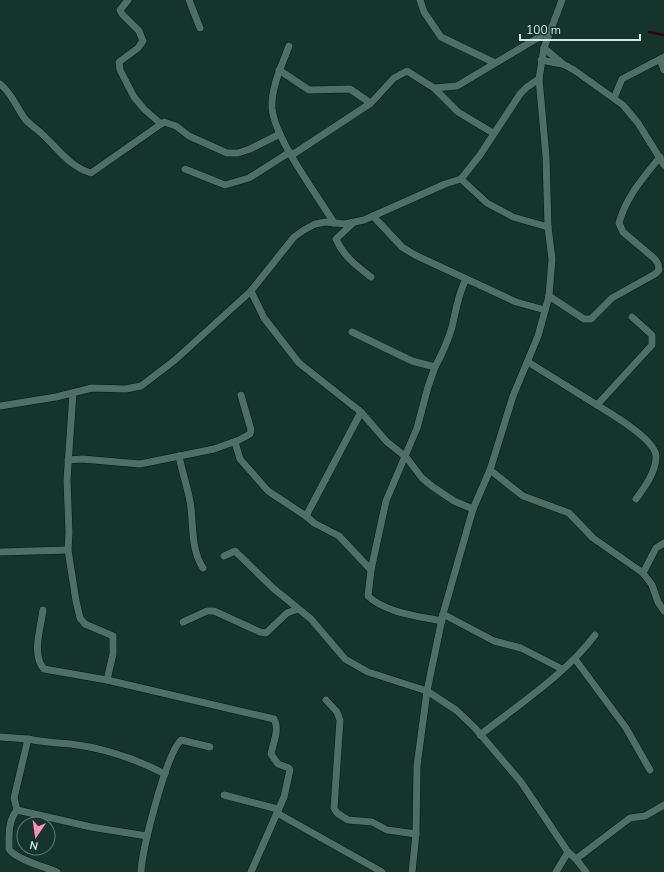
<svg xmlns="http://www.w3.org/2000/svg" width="664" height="872" viewBox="0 0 664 872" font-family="'Nunito Sans',sans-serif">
  <rect width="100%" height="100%" fill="#14342c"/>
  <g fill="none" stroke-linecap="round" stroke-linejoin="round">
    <polyline stroke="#34001c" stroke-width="2.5" points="649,32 664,35"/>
    <g stroke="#001b15" stroke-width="8">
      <g id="minor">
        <polyline points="128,0 120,10 122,14 139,31 143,41 138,48 119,62 120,70 134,97 144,109 161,124"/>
        <polyline points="189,0 200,28"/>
        <polyline points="420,0 424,12 441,37 495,63"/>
        <path d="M289,46c-7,19 -18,41 -17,62 3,32 45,86 62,115"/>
        <polyline points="544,48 563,64 574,70 623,105 638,123 664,165"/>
        <polyline points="660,59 664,70"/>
        <polyline points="541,60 562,64"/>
        <polyline points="279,70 309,90 350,89 369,102"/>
        <path d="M0,84c12,9 16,23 25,35 4,5 11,9 16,14 17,15 27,33 50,40l73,-51 12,4 13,10 38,17h11l12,-4 30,-15"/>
        <polyline points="434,88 458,112 493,133"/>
        <polyline points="614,98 622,79 664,57"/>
        <polyline points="292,155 371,103 394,78 407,71 434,88 457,86 551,30"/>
        <polyline points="185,169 225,185 249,178 290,152"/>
        <polyline points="461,179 487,203 513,217 548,227"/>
        <polyline points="373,216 402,247 415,255 516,302 545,310"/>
        <path d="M352,224l-16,15c8,18 21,27 35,38"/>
        <polyline points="251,291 264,318 299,363 361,412 387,442 406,457 422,478 433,487 454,501 473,509"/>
        <path d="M549,296l35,23h7l21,-21 43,-24 4,-4 -1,-6 -3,-5 -32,-27 -4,-9c7,-26 24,-45 41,-66"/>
        <path d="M352,332l60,29 23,6c7,-13 13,-26 17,-40 4,-17 6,-33 14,-48"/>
        <polyline points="528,362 597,405 652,345 652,335 632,317"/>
        <polyline points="73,393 67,480 69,532 68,550 76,601 80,618 85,624 113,636 113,654 107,680"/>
        <path d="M597,405c13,8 60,35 59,52 0,15 -12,31 -20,42"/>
        <polyline points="0,406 56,397 92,388 126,389 141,386 175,360 251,291 294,237 304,230 315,224 326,222 345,224 364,220 445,184 461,179 480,155 520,94 527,87 539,79"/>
        <path d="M235,442l5,17 28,32 38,25 8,7 25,13 32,34 -3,26c18,17 50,20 74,25"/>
        <path d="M179,456c3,15 8,30 11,45 4,23 0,47 13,67"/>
        <polyline points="68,460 82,459 140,464 214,449 239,440 250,434 251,430 241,395"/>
        <polyline points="490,470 523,496 569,513 593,538 643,573 652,585 658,602 664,611"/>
        <polyline points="306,516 361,412"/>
        <polyline points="0,552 68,550"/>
        <polyline points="224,556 235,551 273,588 311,619 345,659 368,672 427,691 456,710 475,728 521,782 568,852 576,859 586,872"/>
        <polyline points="371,570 386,501 417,428 428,387 435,367"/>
        <polyline points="643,573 656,548 664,543"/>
        <path d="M43,610c-2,17 -12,45 1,59l63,11 167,39c6,10 -1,24 -3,35l7,10 11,4 1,2 -6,27 -33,75"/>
        <polyline points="443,614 494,641 521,648 562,669"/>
        <polyline points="183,622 207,611 214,611 260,632 266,633 287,613 298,609"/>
        <polyline points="575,659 626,728 650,770"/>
        <polyline points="326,700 337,712 340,720 334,808 337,813 348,820 372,822 387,830 416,834"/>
        <path d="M480,735c37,-29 87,-62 115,-100"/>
        <polyline points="0,737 28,739"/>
        <polyline points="224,795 278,809"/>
        <path d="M17,810c-9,11 -8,24 -8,39 6,10 36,18 48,23"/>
        <polyline points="277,813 382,872"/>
        <path d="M147,836l-56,-9 -74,-17 -3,-12 14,-59c14,3 28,4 43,5 32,4 65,15 94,30"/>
        <polyline points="576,859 630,818 645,816 664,805"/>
        <path d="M141,872c1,-22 25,-118 40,-132l29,7"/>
        <polyline points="412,872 416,834 417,766 427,691 443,614 473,509 490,470 513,396 538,336 549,296 552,259 548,227 546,156 539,79 544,48 562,0"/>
        <polyline points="556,872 568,852"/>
      </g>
    </g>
    <use href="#minor" stroke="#4f6f66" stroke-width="7"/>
  </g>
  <g transform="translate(36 836) rotate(193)"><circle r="19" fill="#14342c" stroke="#627c75"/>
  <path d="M0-3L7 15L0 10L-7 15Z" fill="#fd8ebe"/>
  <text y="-6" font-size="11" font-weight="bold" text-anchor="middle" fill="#d7e8e3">N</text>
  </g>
  <path d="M520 34v6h120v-6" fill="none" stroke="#d7e8e3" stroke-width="2"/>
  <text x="526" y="34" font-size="12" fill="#d7e8e3" stroke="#14342c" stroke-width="3" paint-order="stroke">100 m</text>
</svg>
